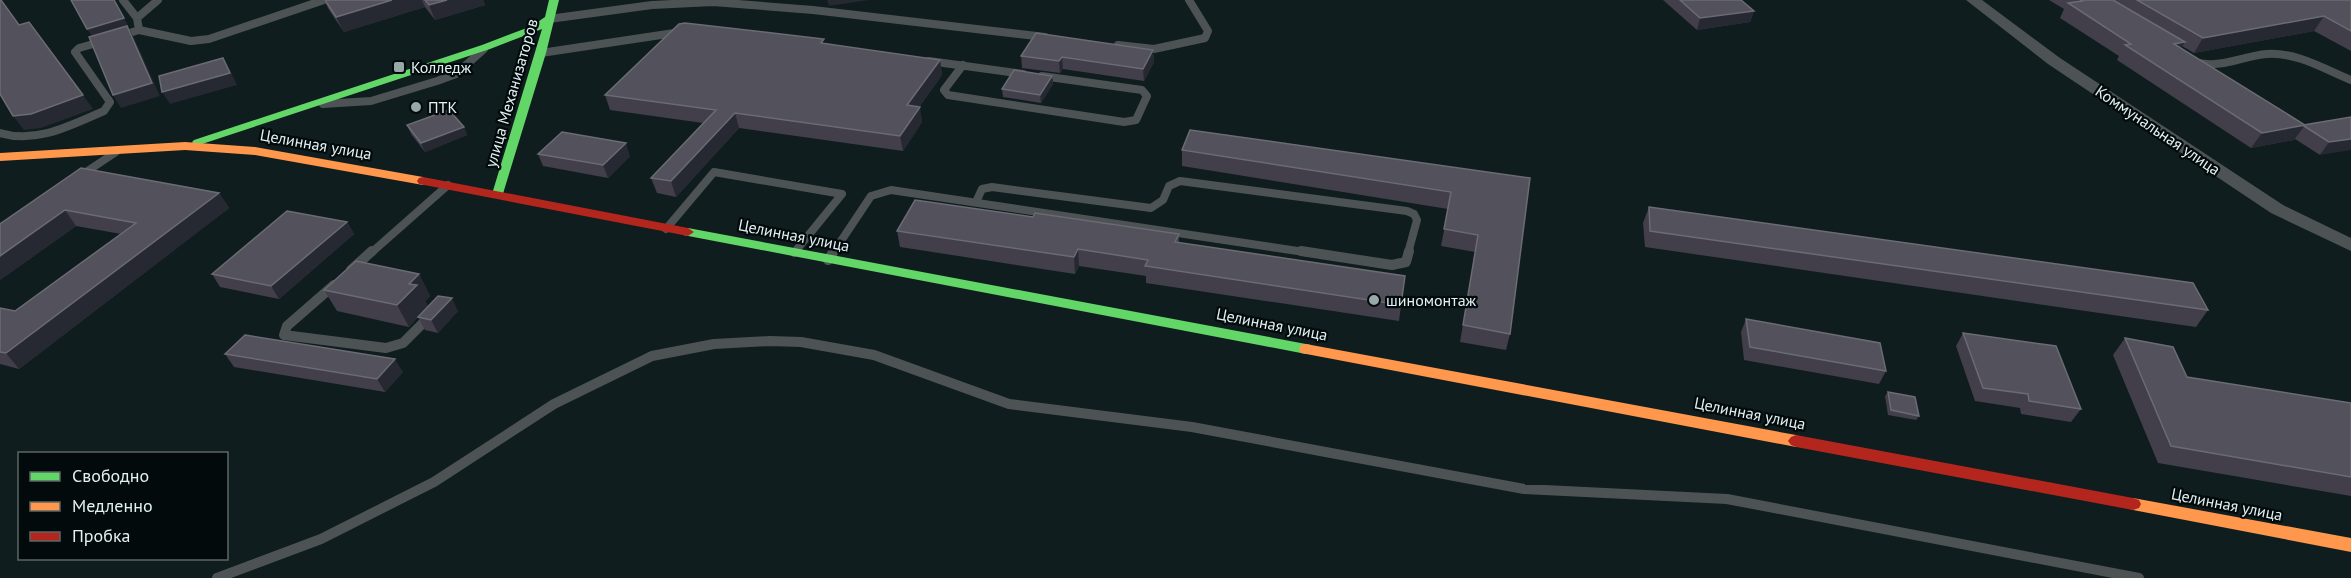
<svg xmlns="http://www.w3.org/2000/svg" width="2351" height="578" viewBox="0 0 2351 578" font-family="'PT Sans',sans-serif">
  <rect width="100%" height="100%" fill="#0f1d1f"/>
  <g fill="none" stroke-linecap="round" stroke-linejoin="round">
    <g stroke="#4d5354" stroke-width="8">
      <polyline points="123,0 137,18"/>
      <polyline points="549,19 652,5 713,2 813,10 1045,37"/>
      <polyline points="139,30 191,41 209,39 324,0"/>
      <polyline points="120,36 139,30 137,18 158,0"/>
      <polyline points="1118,45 1154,49 1205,38 1208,31 1189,0"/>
      <polyline points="541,53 681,32"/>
      <polyline points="929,61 1023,74"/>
      <path d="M2198,63c24,5 45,-7 69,-9 30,-2 57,15 84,26"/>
      <polyline points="963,65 944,90 948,95 1124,122 1136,120 1147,96 1142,90 1042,76"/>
      <polyline points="323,104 371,101 437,81 456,74 484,49"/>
      <path d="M0,133c37,11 71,-8 104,-22l6,-9 -35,-50 4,-4 25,-7"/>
      <polyline points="80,176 116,152"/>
      <polyline points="976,202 982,189 992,187 1151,208 1163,200 1169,186 1180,181 1407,211 1414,214 1417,220 1408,253"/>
      <polyline points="666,229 714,172 842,194 794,253"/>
      <polyline points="371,253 448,185"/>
      <polyline points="833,253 871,196 891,190 1311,253"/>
    </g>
    <g stroke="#4d5354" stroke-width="10">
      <polyline points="1301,251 1392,265 1406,262 1409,251"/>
      <polyline points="828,260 834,251"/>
      <polyline points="351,270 372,251"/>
      <polyline points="334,285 287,326 284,335 386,348 403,343 429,317"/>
      <polyline points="217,578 321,539 434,482 554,404 652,356 714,344 770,341 801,342 874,355 1009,404 1192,427 1524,489 1727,499 2139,578"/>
    </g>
    <polygon fill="#4d5354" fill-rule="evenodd" points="1966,0 1982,0 2060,58 2283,205 2351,238 2351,251 2271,213 2048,64"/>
    <g fill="#63d668" fill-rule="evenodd">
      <polygon points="549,0 559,0 546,53 502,197 498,198 492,194 542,29 490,49 202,144 194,144 192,142 194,140 482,45 532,26 545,17"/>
      <polygon points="688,228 1306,344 1311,345 1313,349 1311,353 1306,354 683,235 682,232"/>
    </g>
    <g fill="#ff974d" fill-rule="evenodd">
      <polygon points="185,142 255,147 423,177 429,181 423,185 255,155 185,150 0,161 0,153"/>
      <polygon points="1306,344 1796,435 1801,437 1804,441 1801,445 1796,447 1301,353 1299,349 1301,345"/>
      <polygon points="2133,498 2351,538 2351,552 2133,510 2127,508 2125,504 2127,500"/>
    </g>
    <g fill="#b3261e" fill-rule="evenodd">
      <polygon points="423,177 688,228 694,232 688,236 419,184 417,181 419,178"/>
      <polygon points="1796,435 2133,498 2139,500 2141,504 2139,508 2133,510 1796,447 1791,445 1788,441 1791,437"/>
    </g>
  </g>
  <g fill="#423e4a">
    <polygon points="324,0 483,0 485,5 435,20 425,7 344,32 329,10"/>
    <polygon points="1663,0 1741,0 1754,11 1750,22 1697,30"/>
    <polygon points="2049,0 2351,0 2351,51 2314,31 2194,53 2182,46 2181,48 2304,125 2351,117 2320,155 2295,139 2294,140 2251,148 2117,60 2119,56 2060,18 2064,9"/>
    <polygon points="825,44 940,60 942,75 919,107 922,122 903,151 739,128 676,197 657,193 651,178 703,123 610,110 605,95"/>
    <polygon points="1153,50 1154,62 1144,81 1063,69 1060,73 1022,68 1021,56"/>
    <polygon points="1052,76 1053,84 1041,103 1003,97 1002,89"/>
    <polygon points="407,125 464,127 467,135 425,152 411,134"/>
    <polygon points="1182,150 1530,178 1510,334 1506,350 1460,342 1475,252 1441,246 1448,209 1182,166"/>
    <polygon points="538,154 630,156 608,178 543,166"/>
    <polygon points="81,168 219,193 229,208 19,369 0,364 0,308 15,311 121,234 76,226 0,280 0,224"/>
    <polygon points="1649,207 2208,310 2196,327 1645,247 1643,223"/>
    <polygon points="1033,217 1179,234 1179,243 1405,276 1399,321 1146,283 1146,276 1079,266 1075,274 900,247 897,231"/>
    <polygon points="347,222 354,234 279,299 220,287 212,274"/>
    <polygon points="419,274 430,296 425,301 428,306 409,327 337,311 324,290"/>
    <polygon points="458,311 438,333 425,330 418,317"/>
    <polygon points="1746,319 1886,371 1879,384 1744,360 1741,332"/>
    <polygon points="1963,333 2081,409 2071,422 2021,414 2020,408 1975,401 1956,346"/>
    <polygon points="2125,338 2187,377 2351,403 2351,496 2158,463 2113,355"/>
    <polygon points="225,354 403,372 385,392 234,367"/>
    <polygon points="1888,392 1919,416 1916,420 1888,415 1885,396"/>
  </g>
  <g fill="#262931">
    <polygon points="114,0 129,27 128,27 134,38 160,96 121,108 113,95 93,38 87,29"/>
    <polygon points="392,0 422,0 425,7 344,32 336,17"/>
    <polygon points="447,0 483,0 485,5 435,20 429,5"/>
    <polygon points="827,0 869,0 829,6"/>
    <polygon points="1754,11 1750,22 1697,30 1700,18"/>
    <polygon points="2324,16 2314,31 2194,53 2203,38"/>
    <polygon points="2185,42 2176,56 2174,44"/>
    <polygon points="1153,50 1154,62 1144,81 1143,69"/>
    <polygon points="1062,57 1063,69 1060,73 1059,61"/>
    <polygon points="223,58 230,70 237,85 170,104 162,92"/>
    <polygon points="940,60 942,75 909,120 907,105"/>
    <polygon points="1052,76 1053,84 1041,103 1040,95"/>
    <polygon points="83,95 93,109 41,128 24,130 13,116"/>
    <polygon points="920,107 922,122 903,151 900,136"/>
    <polygon points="735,113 739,128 676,197 671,181"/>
    <polygon points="2305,125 2294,140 2251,148 2262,133"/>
    <polygon points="464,127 467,135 425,152 421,143"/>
    <polygon points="2351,139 2351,150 2320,155 2329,142"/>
    <polygon points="626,143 630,156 608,178 603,165"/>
    <polygon points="219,193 229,208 19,369 6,353"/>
    <polygon points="65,210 76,226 0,280 0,256"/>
    <polygon points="347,222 354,234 279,299 271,286"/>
    <polygon points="1078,249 1079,266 1075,274 1074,257"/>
    <polygon points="419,274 430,296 425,301 428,306 409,327 397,305 409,284"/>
    <polygon points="452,298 458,311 438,333 431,320"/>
    <polygon points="395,359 403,372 385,392 377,379"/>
  </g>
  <g fill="#53525c" stroke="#6a6b73" stroke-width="1.5">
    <polygon points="0,0 1,0 19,25 29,22 83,95 31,114 13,116 0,94"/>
    <polygon points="71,0 114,0 124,18 87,29"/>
    <polygon points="325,0 392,0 336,17"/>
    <polygon points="425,0 447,0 429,5"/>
    <polygon points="1680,0 1741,0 1754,11 1700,18"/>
    <polygon points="2080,0 2113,0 2185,42 2174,44 2305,125 2262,133 2125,45 2131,44 2068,3 2082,1"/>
    <polygon points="2137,0 2351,0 2351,31 2324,16 2203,38"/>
    <polygon points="685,23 824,39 821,43 940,60 907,105 920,107 900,136 735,113 671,181 651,178 716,110 605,95 679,24"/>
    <polygon points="127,26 152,83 113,95 89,37"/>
    <polygon points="1036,33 1153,50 1143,69 1062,57 1059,61 1021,56"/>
    <polygon points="223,58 230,73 162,92 159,76"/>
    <polygon points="1014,70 1052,76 1040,95 1002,89"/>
    <polygon points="449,110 464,127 421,143 407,125"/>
    <polygon points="2351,117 2351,139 2329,142 2304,126 2304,125"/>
    <polygon points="1190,130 1530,178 1510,334 1463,325 1478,235 1444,229 1451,192 1182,150"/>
    <polygon points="562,132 626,143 603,165 538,154"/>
    <polygon points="81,168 219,193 6,353 0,352 0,308 15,311 136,223 65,210 0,256 0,224"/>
    <polygon points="915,200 1033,217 1035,213 1179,234 1175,242 1405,276 1401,305 1145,266 1148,260 1078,249 1074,257 897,231"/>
    <polygon points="1649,207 2193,283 2208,310 1650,231"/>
    <polygon points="287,211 347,222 271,286 212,274"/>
    <polygon points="356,261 419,274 409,284 417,285 397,305 324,290"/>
    <polygon points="438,296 452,298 431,320 418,317"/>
    <polygon points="1746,319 1880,343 1886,371 1750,347"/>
    <polygon points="1963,333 2056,346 2081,409 2029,401 2028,394 1983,388"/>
    <polygon points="245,335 395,359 377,379 225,354"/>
    <polygon points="2125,338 2173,347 2187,377 2351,403 2351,477 2171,446"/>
    <polygon points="1888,392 1915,397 1919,416 1891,410"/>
  </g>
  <g fill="#98a7a8" stroke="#030a0b" stroke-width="2">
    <rect x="393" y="61" width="12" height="12" rx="3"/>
    <circle cx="416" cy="107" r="6"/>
    <circle cx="1374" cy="300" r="6"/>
  </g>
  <g text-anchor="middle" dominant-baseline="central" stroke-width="4.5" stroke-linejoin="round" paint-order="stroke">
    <g font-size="16" fill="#e2f1f2" stroke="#030a0b" text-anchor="start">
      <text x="411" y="67">Колледж</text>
      <text x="428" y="107">ПТК</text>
      <text x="1386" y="300">шиномонтаж</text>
    </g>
    <g font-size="16" fill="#e2f1f2" stroke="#030a0b">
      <text transform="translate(511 93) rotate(-74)">улица Механизаторов</text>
      <text transform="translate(2158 130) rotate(34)">Коммунальная улица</text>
      <text transform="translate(316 144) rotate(10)">Целинная улица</text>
      <text transform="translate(794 235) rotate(11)">Целинная улица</text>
      <text transform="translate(1272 324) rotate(11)">Целинная улица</text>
      <text transform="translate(1750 413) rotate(11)">Целинная улица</text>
      <text transform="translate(2227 504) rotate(11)">Целинная улица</text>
    </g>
  </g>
  <rect x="18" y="452" width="210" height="108" fill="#030a0b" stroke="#5c6667" stroke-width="1.5"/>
  <rect x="30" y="472" width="30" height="9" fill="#63d668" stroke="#5c6667" stroke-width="1.5"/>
  <text x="72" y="482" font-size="18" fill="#e2f1f2">Свободно</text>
  <rect x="30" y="502" width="30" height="9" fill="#ff974d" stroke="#5c6667" stroke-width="1.5"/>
  <text x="72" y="512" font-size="18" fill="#e2f1f2">Медленно</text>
  <rect x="30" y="532" width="30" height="9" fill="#b3261e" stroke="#5c6667" stroke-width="1.5"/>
  <text x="72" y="542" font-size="18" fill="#e2f1f2">Пробка</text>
</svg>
